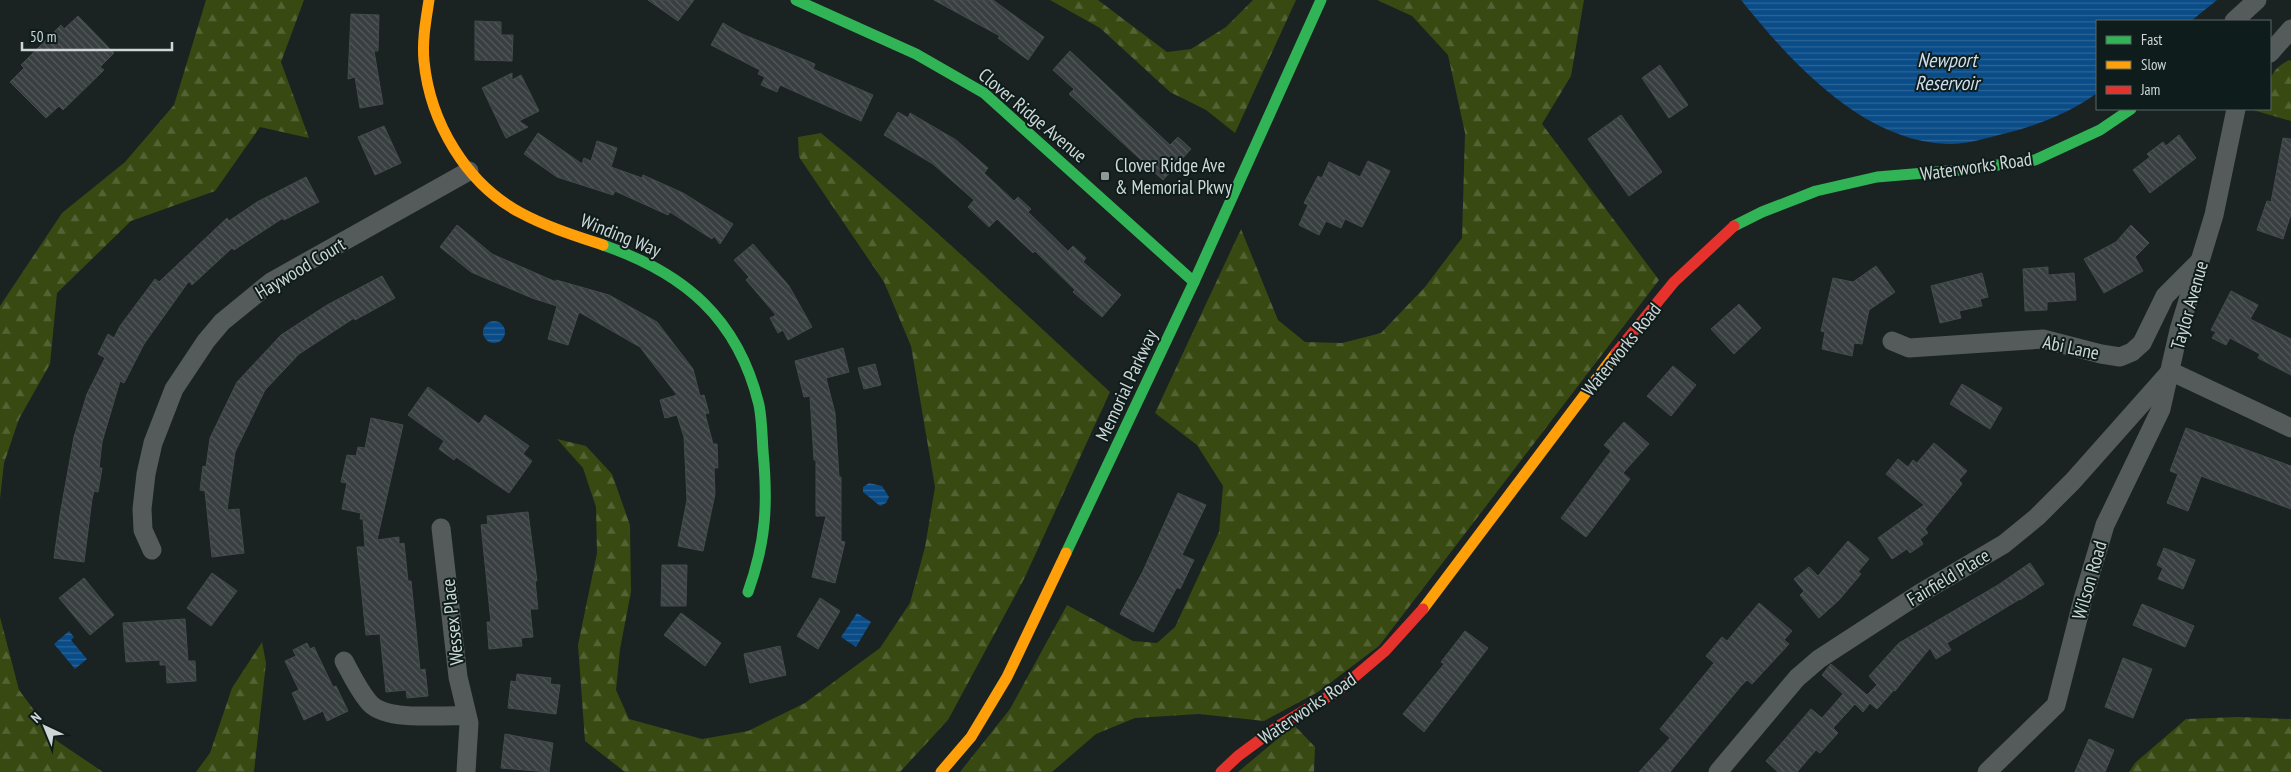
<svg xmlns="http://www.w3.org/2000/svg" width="2291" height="772" viewBox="0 0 2291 772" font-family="'PT Sans Narrow',sans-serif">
  <defs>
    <pattern id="forest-firs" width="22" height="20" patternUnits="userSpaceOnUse" patternTransform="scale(1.25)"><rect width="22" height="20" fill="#384a12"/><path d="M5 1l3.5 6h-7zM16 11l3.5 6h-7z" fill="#546334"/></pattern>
    <pattern id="water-rules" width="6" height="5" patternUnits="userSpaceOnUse" patternTransform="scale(1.25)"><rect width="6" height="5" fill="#0a4c87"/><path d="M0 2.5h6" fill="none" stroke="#2c6597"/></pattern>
    <pattern id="building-back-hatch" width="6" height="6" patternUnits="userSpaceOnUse" patternTransform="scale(1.25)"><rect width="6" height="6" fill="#393f40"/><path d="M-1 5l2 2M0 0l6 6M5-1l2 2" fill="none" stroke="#545a5b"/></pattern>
  </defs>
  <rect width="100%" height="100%" fill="#1a2222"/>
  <g fill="url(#forest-firs)">
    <polygon points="206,0 304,0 281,62 309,138 260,127 215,191 131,221 57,293 50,364 19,419 4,463 0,499 0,306 62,213 125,162 174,105"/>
    <polygon points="1050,0 1098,0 1167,52 1191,49 1226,27 1253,0 1296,0 1235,133 1206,110 1170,92 1100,28"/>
    <polygon points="1377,0 1584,0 1571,76 1542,124 1659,280 1379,646 1318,692 1264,721 1199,714 1135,718 1096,734 1052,772 960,772 1010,709 1067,605 1133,641 1157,643 1175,627 1219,532 1223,486 1197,445 1155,413 1241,229 1278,320 1305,342 1342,343 1381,333 1425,287 1462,238 1465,133 1448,55 1412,16"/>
    <path d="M2289,60l2,1v60l-38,-11 17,-1c0,-25 -5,-36 19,-49z"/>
    <path d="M821,133c100,82 194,171 289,259l-86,187 -76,141 -48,52h-275l-40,-31 -7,-96 19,-92 -1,-46 -13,-39 -26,-29 29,7 26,28 18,51 1,67 -11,57 -4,41 13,29 73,20 46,-8 57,-28 75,-55 30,-45 15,-56 10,-60 -24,-141 -27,-64 -85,-125 -1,-20z"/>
    <polygon points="0,617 19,690 57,741 103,772 0,772"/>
    <polygon points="262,642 266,663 254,772 196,772 210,753 232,688"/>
    <polygon points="2238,717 2291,719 2291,772 2129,772 2135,763 2186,719"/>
    <polygon points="1294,725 1315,747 1314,772 1238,772"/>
  </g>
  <g fill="url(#water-rules)">
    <path d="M1741,0h476l-26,21h-94v72c-27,20 -61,33 -94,41 -17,4 -38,11 -56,10 -85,-3 -156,-82 -206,-144z"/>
    <circle cx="494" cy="332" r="11"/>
    <polygon points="869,483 882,486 889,497 886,503 880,506 863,492 863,487"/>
    <polygon points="857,613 871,622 856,647 841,637"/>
    <polygon points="69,631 74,637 71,640 87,659 75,669 54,644"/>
  </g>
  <g fill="url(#building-back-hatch)" stroke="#454b4c">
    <polygon points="648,0 694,0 678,21"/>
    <polygon points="934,0 993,0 1044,37 1028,60 998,38 1000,36"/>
    <polygon points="351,14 379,15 378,51 374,51 383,104 360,108 355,77 348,79"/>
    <polygon points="78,16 114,53 100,67 104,70 63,110 59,106 46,118 10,82 24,68 21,65 61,25 64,29"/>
    <polygon points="475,21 501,22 501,35 513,35 512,61 475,60"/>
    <polygon points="723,23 742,34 815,64 813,69 873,95 861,121 780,85 777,92 761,85 765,77 758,74 760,70 711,45"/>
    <polygon points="1070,51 1170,145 1178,137 1191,149 1163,180 1069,94 1074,89 1053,70"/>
    <polygon points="1660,65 1688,105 1669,118 1642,78"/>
    <polygon points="512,73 512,80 521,75 539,111 519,121 528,127 506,138 482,88"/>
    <polygon points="898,112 908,118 910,113 956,140 988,168 984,173 1014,201 1018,197 1031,209 1028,212 1068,251 1073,246 1086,258 1083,262 1121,295 1102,317 1073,292 1075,290 1035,251 1033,253 997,219 989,227 968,207 974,200 933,164 884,135"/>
    <polygon points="1621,115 1662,172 1629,196 1588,139"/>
    <polygon points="384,126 401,163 375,175 358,137"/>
    <polygon points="538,133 582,164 584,158 591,161 597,141 617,148 611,167 642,178 643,175 683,193 733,224 720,244 714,236 712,239 670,212 668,215 615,191 613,195 557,177 524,154"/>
    <polygon points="2179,135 2196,158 2150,193 2133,170 2150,157 2147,154 2163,142 2166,146"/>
    <polygon points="2283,138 2291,139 2291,214 2283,239 2257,230 2267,201 2271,202"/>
    <polygon points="1368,161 1390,171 1362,227 1345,219 1341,228 1326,221 1319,235 1299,225 1308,205 1304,203 1318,176 1322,178 1329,162 1360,177"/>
    <polygon points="306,177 319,202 284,220 283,218 234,250 232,248 192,285 189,281 144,344 124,383 120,381 102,442 99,468 102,468 98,492 94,491 92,499 84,562 54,558 60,515 74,437 87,394 105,358 98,354 108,334 114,338 120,326 155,279 159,282 227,218 229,221 257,202"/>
    <polygon points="457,225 492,254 556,282 556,280 609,295 657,322 693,369 700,396 704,395 709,413 705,414 713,444 717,444 718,468 714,468 715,494 703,551 678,546 687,500 684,437 677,415 665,418 660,400 677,395 640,347 579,312 568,345 548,339 557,306 532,298 471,272 440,247"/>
    <polygon points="2131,225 2149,243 2135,257 2143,271 2104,293 2084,259 2116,242"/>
    <polygon points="753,244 789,286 812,327 788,340 783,330 778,333 770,318 776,315 746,280 749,277 734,260"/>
    <polygon points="1876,266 1895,292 1869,310 1862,344 1854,343 1852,356 1822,349 1825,332 1821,331 1833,278 1853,282"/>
    <polygon points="2048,267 2048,275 2074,273 2076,300 2047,302 2047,310 2025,311 2023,269"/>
    <polygon points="1982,273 1988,297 1980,299 1982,306 1959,311 1961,318 1940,323 1931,286"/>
    <polygon points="382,276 395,298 355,320 354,318 299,354 265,390 235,452 227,510 239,509 244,553 212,557 205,491 200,490 203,466 206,467 210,438 237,382 281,335 327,305"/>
    <polygon points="2231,291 2258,305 2250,319 2291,339 2291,375 2258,358 2260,354 2230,338 2226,345 2212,338 2216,332 2211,330"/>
    <polygon points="1739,304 1761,328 1734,354 1711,329"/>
    <polygon points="843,348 849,372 826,378 835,413 839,477 841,477 841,541 845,542 835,583 812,577 826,516 816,516 816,460 814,460 810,396 804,397 795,361"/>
    <polygon points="875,364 881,385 864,389 858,368"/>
    <polygon points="1673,366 1696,385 1671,416 1647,396"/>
    <polygon points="1962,384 2002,408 1990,429 1950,404"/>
    <polygon points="428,387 479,424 485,415 529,446 523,454 532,461 509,493 456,457 454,460 439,449 444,441 408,415"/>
    <polygon points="371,418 403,425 377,540 399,537 399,544 404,543 408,581 411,581 420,670 425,669 428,696 407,698 406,690 386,692 380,634 366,635 357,547 365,547 363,519 360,519 361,513 342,509 347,483 341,482 347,455 356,456 358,447 365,448"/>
    <polygon points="1624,422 1649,444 1623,473 1630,479 1586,537 1561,518 1611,451 1604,445"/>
    <polygon points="2186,428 2291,466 2291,509 2201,476 2188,511 2167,503 2178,474 2170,471"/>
    <polygon points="1934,443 1967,471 1959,480 1962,484 1925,529 1928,533 1920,539 1923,544 1910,553 1907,549 1892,559 1878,538 1924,505 1886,474 1898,459 1908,467 1913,460 1917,463"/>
    <polygon points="1178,493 1206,505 1182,555 1194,560 1180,589 1177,587 1153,632 1120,614 1143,571"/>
    <polygon points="528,512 537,581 535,581 538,609 530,609 533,637 521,638 522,646 489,649 487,622 491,622 481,525 488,524 487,516"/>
    <polygon points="1848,541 1869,559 1858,572 1861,574 1839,600 1819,618 1800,595 1804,591 1794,579 1809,567 1818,576"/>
    <polygon points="2164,548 2195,560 2183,589 2158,579 2163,568 2157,565"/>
    <polygon points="2030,563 2044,584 2020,600 2020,599 1947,643 1951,650 1936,659 1930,648 1895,691 1894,690 1877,709 1870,703 1863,712 1855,704 1833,728 1838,733 1820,753 1816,750 1797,772 1778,772 1766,761 1811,709 1822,718 1843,694 1822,675 1830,665 1831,664 1867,695 1877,685 1869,676 1899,643 1998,585"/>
    <polygon points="662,565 687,565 686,606 661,606"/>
    <polygon points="212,573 237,591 211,626 187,608"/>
    <polygon points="84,578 114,615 90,635 59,598"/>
    <polygon points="820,598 840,611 818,649 797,636"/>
    <polygon points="1759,603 1792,631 1784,640 1789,644 1752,684 1747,680 1741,686 1670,772 1639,772 1670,738 1660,729 1714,663 1706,656 1722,637 1727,641"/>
    <polygon points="2142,604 2194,626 2185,647 2133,625"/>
    <polygon points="681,613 721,643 705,666 664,635"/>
    <polygon points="185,619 188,661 195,661 196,681 167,683 166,665 160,665 160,660 126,662 123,623"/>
    <polygon points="1465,631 1488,648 1424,732 1403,714 1444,664 1441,662"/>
    <polygon points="307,643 310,649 314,647 333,687 336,686 348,711 327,721 323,711 304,720 292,693 299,690 285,661 296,656 293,650"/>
    <polygon points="780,646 786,675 750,683 744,654"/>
    <polygon points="2123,658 2152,669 2133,718 2105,707"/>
    <polygon points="517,674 551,678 550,684 560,685 556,714 508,708 511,681 516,682"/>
    <polygon points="505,734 553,743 549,772 501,768"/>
    <polygon points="2089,739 2114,750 2105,772 2075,772"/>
  </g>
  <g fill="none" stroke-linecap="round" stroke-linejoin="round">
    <g stroke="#555a5a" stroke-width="19">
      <polyline points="2234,21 2257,0"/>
      <polyline points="2270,53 2291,29"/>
      <polyline points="1892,341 1909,348 2043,339 2101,354 2120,357 2132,352 2142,343 2165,296 2198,263"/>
      <polyline points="2170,371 2291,428"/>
      <polyline points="441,528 458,677 469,723 466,772"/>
      <polyline points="152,550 143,530 142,509 146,474 153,443 174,389 206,341 222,322 271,282 469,171"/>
      <path d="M344,661c7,13 14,28 24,40 16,22 73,13 99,15"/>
      <polyline points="1718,772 1797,678 1819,659 1919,594 2004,544 2037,517 2073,481 2168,374"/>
      <polyline points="1987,772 2056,705 2083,599 2105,525 2161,409 2179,330 2214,215 2236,109"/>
    </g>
    <g stroke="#30b455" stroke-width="11">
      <polyline points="796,0 916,54 984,93 1194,282"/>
      <polyline points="1734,226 1762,212 1816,191 1877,177 1960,170 2035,160 2100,130 2131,109"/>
      <path d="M603,245c81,28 135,73 156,160 3,15 3,31 4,46 5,53 3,91 -15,141"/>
      <polyline points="1066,553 1194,282 1321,0"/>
    </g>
    <g stroke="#ff9f0a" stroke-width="11">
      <path d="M429,0c-3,20 -7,40 -5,61 6,61 42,123 97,152 26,14 55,23 82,32"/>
      <polyline points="1423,609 1616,353"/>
      <polyline points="941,772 971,737 1007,677 1066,553"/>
    </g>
    <g stroke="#e5322d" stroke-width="11">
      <polyline points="1616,353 1674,282 1734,226"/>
      <polyline points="1221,772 1238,756 1280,725 1339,690 1385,651 1423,609"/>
    </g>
  </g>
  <rect fill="#8f9897" stroke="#0e1d1b" stroke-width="2" x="1100" y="171" width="10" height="10" rx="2.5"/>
  <g text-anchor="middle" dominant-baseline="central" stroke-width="4" stroke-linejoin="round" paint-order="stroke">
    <g font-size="19" fill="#ced7d6" stroke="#0e1d1b">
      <text transform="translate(1033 115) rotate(40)">Clover Ridge Avenue</text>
      <text transform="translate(1976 166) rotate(-8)">Waterworks Road</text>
      <text transform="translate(621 235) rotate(22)">Winding Way</text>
      <text transform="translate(300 268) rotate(-31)">Haywood Court</text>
      <text transform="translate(2189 305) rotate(-74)">Taylor Avenue</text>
      <text transform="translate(2071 347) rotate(12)">Abi Lane</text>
      <text transform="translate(1621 349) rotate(-51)">Waterworks Road</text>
      <text transform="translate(1126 385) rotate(-65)">Memorial Parkway</text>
      <text transform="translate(1948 577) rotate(-31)">Fairfield Place</text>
      <text transform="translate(2089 580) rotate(-74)">Wilson Road</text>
      <text transform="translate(452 622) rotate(-96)">Wessex Place</text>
      <text transform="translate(1307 708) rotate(-34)">Waterworks Road</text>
    </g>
    <g font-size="19" fill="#ced7d6" stroke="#0e1d1b" text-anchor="start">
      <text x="1115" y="165">Clover Ridge Ave<tspan x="1115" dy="22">&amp; Memorial Pkwy</tspan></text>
    </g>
    <g font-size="20" font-style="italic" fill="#cdddef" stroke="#0e1d1b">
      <text x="1947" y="60">Newport<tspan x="1947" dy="23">Reservoir</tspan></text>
    </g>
  </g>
  <rect x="2096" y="20" width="175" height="90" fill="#0e1d1b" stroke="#5b6766"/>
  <rect x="2106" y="36" width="25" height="8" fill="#30b455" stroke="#5b6766"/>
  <text x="2141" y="45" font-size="15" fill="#ced7d6">Fast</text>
  <rect x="2106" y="61" width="25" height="8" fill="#ff9f0a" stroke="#5b6766"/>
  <text x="2141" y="70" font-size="15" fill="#ced7d6">Slow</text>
  <rect x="2106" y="86" width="25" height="8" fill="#e5322d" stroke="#5b6766"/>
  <text x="2141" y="95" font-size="15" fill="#ced7d6">Jam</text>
  <g transform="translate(45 727) rotate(316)" stroke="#0e1d1b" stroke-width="4" paint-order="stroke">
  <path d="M0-4L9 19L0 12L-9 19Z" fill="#ced7d6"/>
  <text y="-8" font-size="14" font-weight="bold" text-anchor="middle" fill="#ced7d6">N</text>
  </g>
  <path d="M22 42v8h150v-8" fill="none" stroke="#ced7d6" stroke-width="2.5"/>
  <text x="30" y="42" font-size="15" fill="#ced7d6" stroke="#0e1d1b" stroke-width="4" paint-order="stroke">50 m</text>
</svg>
